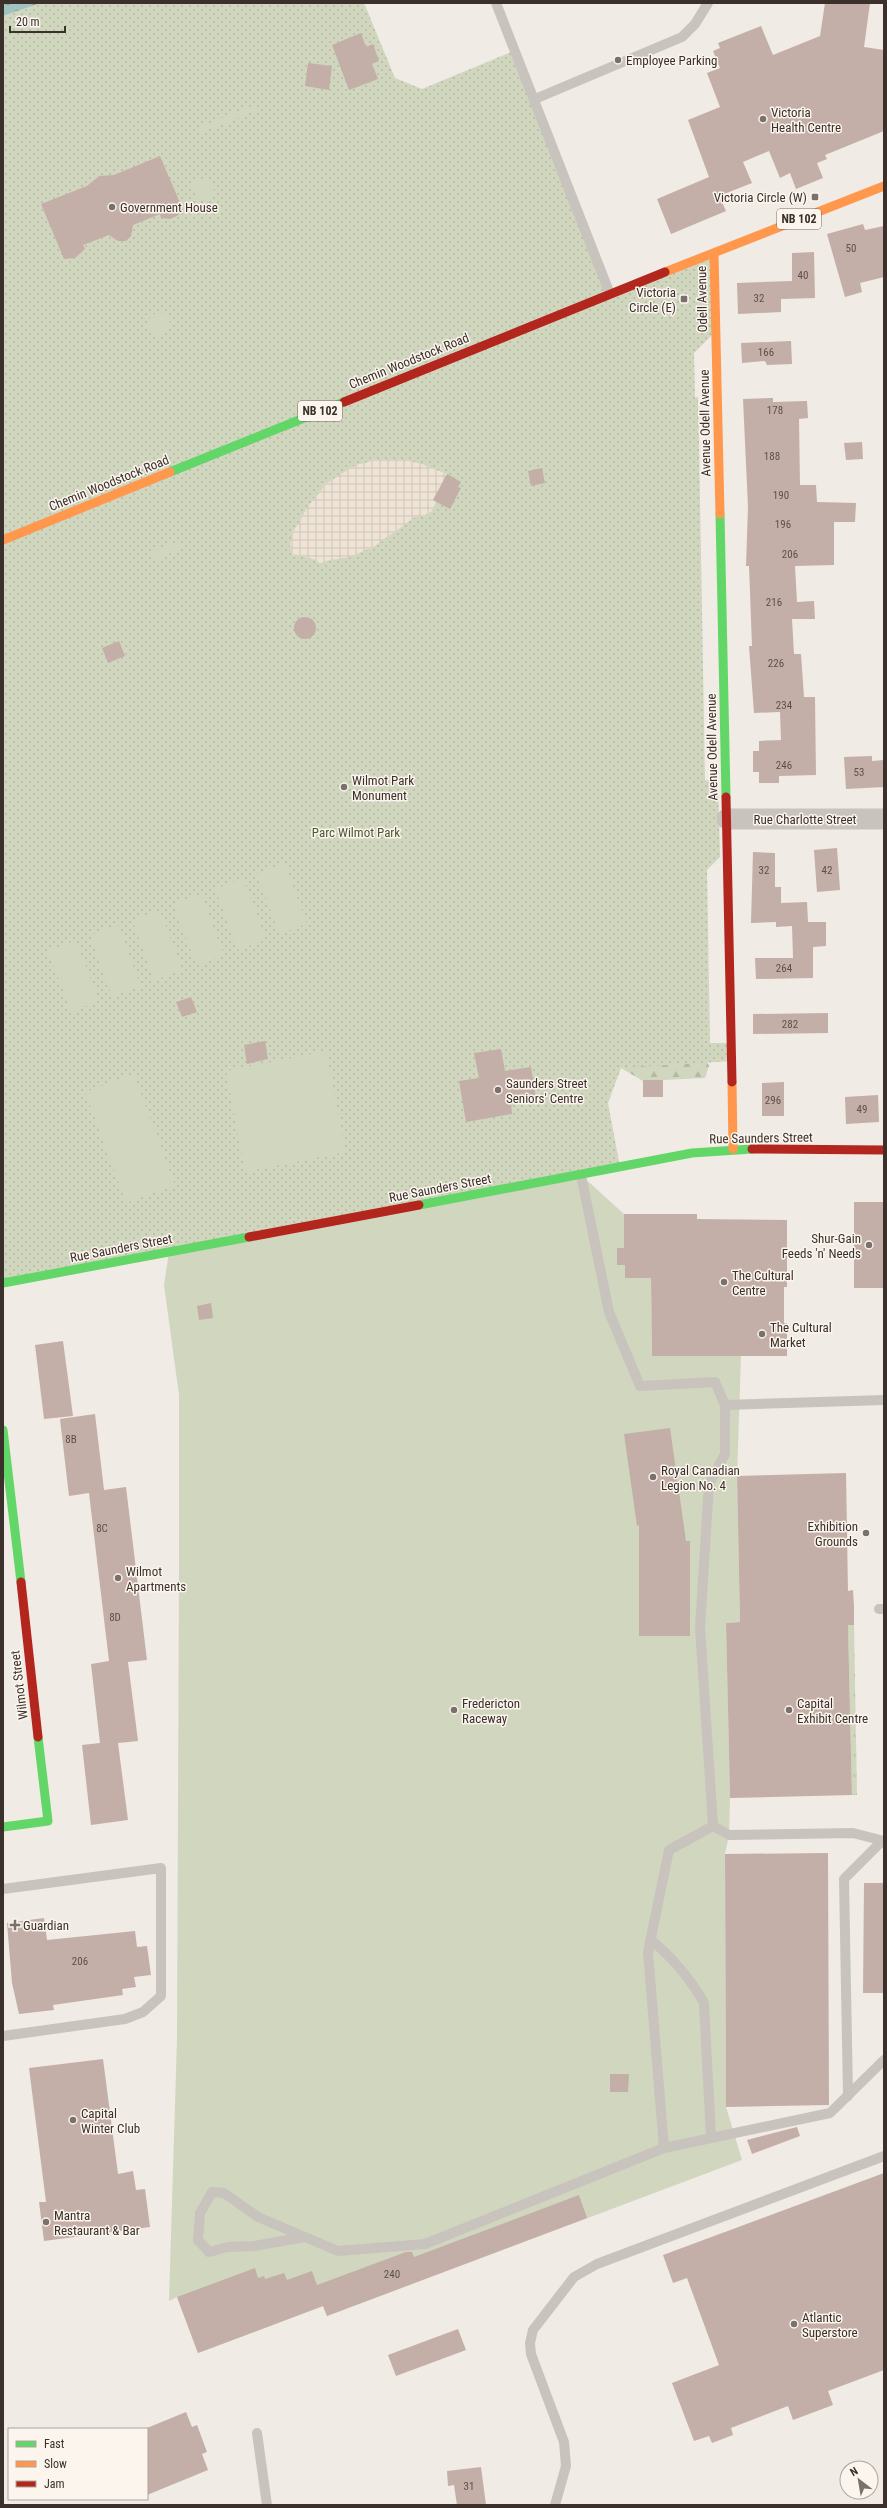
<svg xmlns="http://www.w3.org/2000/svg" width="887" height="2508" viewBox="0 0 887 2508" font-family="'Roboto Condensed',sans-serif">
  <defs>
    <pattern id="grass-tufts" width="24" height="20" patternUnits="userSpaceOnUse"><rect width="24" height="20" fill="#d1d6bf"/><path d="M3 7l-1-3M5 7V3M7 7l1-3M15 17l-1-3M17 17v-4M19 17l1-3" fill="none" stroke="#b4b8a4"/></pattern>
    <pattern id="forest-firs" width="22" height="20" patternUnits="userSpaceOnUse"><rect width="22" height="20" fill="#d1d6bf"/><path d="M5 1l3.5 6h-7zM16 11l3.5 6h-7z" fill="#b4b8a4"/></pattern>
    <pattern id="park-dots" width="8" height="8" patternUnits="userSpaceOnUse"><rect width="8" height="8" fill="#d1d6bf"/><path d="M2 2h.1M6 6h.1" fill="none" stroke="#b4b8a4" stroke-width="1.8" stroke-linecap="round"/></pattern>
    <pattern id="plaza-grid" width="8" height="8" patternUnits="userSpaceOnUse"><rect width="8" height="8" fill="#eee3d5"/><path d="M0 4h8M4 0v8" fill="none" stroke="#cdc3b7"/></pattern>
    <pattern id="water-ripples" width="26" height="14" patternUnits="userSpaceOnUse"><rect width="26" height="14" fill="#a1c2c1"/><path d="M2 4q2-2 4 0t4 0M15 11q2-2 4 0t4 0" fill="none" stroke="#849e9d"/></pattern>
  </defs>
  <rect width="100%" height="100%" fill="#f0ebe5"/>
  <polygon fill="url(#grass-tufts)" points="848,1625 854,1625 857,1795 852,1795"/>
  <polygon fill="url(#forest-firs)" points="702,1051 709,1066 705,1078 643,1081 621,1068"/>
  <polygon fill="url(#park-dots)" points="41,3 364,3 395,78 422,89 516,50 610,294 714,253 716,331 694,353 695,398 698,397 699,443 705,780 718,781 720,857 707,870 710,1043 732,1043 732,1061 621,1068 608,1103 620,1167 3,1283 3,16"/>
  <g fill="#d1d6bf">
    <polygon points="254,105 256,111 201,133 199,127"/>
    <polygon points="208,176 217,197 214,196 201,201 200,205 192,183"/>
    <circle cx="159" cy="324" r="11"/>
    <polygon points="178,541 181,545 180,549 156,560 152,559 152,552"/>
    <polygon points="285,863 307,924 279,934 257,874"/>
    <polygon points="243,878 266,940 238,950 215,889"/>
    <polygon points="201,894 224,955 196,965 173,904"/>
    <polygon points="160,910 182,970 154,981 132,920"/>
    <polygon points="118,925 141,986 112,996 90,935"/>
    <polygon points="76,940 99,1001 71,1012 48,951"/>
    <polygon points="326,1051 346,1152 245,1172 226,1071"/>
    <polygon points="134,1074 175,1185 126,1203 85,1092"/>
    <polygon points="581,1175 624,1214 624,1248 617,1265 625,1265 625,1278 651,1278 652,1356 741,1356 737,1476 740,1622 726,1623 730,1798 729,1835 725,1854 726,2107 742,2160 327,2316 323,2306 198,2353 177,2297 169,2301 177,2039 179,1570 179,1395 164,1285 169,1252"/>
  </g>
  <polygon fill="url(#plaza-grid)" points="401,459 422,464 447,474 433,500 437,502 431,512 425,515 415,517 375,546 350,557 325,561 320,564 316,560 294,554 293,558 290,545 293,532 309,505 327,483 356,465 376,460"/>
  <polygon fill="url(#water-ripples)" points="3,3 41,3 3,16"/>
  <g fill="#c3afa7">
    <polygon points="825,3 870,3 864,47 884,50 884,131 825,155 827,159 817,163 823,178 796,189 790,173 780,178 769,151 743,162 752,183 719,196 726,211 671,234 657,199 709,177 688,120 720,107 707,73 720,68 713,51 720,48 718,43 761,26 773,55 820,36"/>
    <polygon points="361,33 366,47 373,44 379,61 372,64 378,79 349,90 332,45"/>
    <polygon points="308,63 332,66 329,90 305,86"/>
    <polygon points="160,156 183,210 177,216 170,219 161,218 160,214 133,225 131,236 126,241 118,241 109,235 83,245 85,249 75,258 64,259 41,204 87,186 99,176 114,175"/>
    <polygon points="863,224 865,230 884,226 884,277 860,283 862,292 845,297 827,234"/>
    <polygon points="814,252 815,298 781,299 781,312 738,314 737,283 792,281 792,253"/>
    <polygon points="791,341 792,364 767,365 765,361 742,363 741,343"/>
    <polygon points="773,398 773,402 807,401 808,418 799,419 800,485 816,485 817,502 856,503 855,522 834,522 834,565 795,566 797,602 814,601 815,619 792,619 794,654 801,654 804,697 815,697 816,775 779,776 779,783 759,783 759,772 753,772 753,751 759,751 759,741 781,740 780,712 754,713 749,646 752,646 749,566 746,566 748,507 743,399"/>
    <polygon points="862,442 863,459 846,460 844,443"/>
    <polygon points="542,468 545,483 531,486 528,471"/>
    <polygon points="447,474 461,482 458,487 461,488 450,509 433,500"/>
    <circle cx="305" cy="628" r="11"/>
    <polygon points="119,641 125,656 108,663 102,648"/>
    <polygon points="872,756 872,761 884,760 884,787 846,789 844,757"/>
    <polygon points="837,848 840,890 817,892 814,850"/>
    <polygon points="753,852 775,853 775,887 781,887 781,903 807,902 808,922 826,922 826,946 813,947 813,978 756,979 755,958 793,958 792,926 776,927 776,922 751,923"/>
    <polygon points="191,997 197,1012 182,1017 176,1002"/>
    <polygon points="828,1013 828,1033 753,1034 753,1014"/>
    <polygon points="265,1041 268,1059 247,1064 244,1045"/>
    <polygon points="501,1049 505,1071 531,1067 536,1098 511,1103 512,1114 466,1122 459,1081 479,1078 474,1053"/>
    <rect x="643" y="1080" width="20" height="17"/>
    <polygon points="784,1082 784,1116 762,1116 762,1083"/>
    <polygon points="878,1095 879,1122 846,1124 845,1097"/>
    <rect x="854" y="1202" width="30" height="86"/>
    <polygon points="624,1214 697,1214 697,1219 787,1220 787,1287 784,1287 784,1323 787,1323 787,1356 652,1356 651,1278 625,1278 625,1265 617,1265 617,1248 624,1248"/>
    <polygon points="211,1303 213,1318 199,1320 197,1306"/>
    <polygon points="63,1341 73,1416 44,1419 35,1345"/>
    <polygon points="95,1414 104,1490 126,1487 147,1660 128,1662 138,1741 118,1743 128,1820 91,1825 82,1745 100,1743 91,1664 109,1661 89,1493 69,1496 60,1419"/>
    <polygon points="670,1428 686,1541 690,1541 690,1636 639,1636 639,1525 637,1526 624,1434"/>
    <polygon points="846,1473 848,1591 853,1590 854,1607 854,1625 848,1625 852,1795 730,1798 726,1623 740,1622 737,1476"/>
    <polygon points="828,1853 829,2105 726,2107 725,1854"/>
    <polygon points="864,1883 884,1883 884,1993 863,1993"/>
    <polygon points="44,1918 47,1940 135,1931 137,1947 147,1946 151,1975 134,1977 136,1987 122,1989 123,1995 53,2005 54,2010 19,2014 12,1983 7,1923"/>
    <polygon points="103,2059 118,2174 133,2171 136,2190 145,2189 150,2227 44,2241 39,2202 46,2202 29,2068"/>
    <polygon points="610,2074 629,2074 628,2092 610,2092"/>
    <polygon points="797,2127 800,2136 752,2154 747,2140"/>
    <polygon points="884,2173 884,2370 828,2391 833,2405 793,2420 788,2406 731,2428 733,2435 712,2443 709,2436 694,2441 672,2383 719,2365 687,2278 673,2283 663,2255"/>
    <polygon points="579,2195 587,2218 327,2316 323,2306 198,2353 177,2297 255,2268 258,2278 264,2276 265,2279 284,2273 287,2280 312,2271 317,2285 406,2252 412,2252 414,2257"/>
    <polygon points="458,2329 466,2350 396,2376 388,2355"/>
    <polygon points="186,2412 192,2427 197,2425 207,2452 202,2454 208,2470 147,2495 147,2428"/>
    <polygon points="481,2467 486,2505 457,2505 454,2485 448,2486 447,2471"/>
  </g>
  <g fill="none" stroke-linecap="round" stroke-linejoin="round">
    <g stroke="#c9c3be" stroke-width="10">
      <polyline points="496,3 610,294"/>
      <polyline points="535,99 682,37 695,24 708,3"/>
      <polyline points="581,1175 609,1312 640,1386 715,1382 725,1405"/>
      <polyline points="879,1609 884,1609"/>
      <polyline points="713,1826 669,1850 648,1952 664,2148 830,2113 884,2060"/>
      <polyline points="713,1826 700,1628 709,1484 725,1454 725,1405 884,1400"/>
      <polyline points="713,1826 729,1835 853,1833 884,1841"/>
      <polyline points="3,1889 161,1868 161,1996 143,2012 125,2019 3,2036"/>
      <path d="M651,1940c22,18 39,38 53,63l7,135"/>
      <polyline points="848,2096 844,1879 882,1841"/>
      <polyline points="305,2237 254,2246 228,2247 209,2252 198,2240 200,2213 212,2192 224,2193 258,2217 338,2251 425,2244 664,2148"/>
      <polyline points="257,2433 267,2505"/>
      <polyline points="555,2505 566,2466 564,2442 531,2354 530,2343 533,2330 574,2277 597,2264 884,2156"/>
    </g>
    <polyline stroke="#c9c3be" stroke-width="21" points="727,819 884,819"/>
    <g stroke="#63d668" stroke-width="9">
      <polyline points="170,472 344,402"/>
      <polyline points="720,514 726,797"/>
      <polyline points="419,1205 692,1153 752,1149"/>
      <polyline points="3,1283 249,1237"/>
      <polyline points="3,1430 21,1582"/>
      <polyline points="3,1827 48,1821 38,1737"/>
    </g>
    <g stroke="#ff974d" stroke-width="9">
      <polyline points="714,253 720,514"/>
      <polyline points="665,272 884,186"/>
      <polyline points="3,540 170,472"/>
      <polyline points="732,1082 733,1149"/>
    </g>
    <g stroke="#b3261e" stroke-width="9">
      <polyline points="344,402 665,272"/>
      <polyline points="726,797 732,1082"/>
      <polyline points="752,1149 884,1150"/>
      <polyline points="249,1237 419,1205"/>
      <polyline points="21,1582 38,1737"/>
    </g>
  </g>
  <g fill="#7a716c" stroke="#fbf5ee" stroke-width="1.5">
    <circle cx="618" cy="60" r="4"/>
    <circle cx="763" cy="119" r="4"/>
    <rect x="811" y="193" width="8" height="8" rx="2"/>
    <circle cx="112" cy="207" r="4"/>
    <rect x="680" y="295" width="8" height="8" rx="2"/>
    <circle cx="344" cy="787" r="4"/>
    <circle cx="498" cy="1090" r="4"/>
    <circle cx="869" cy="1245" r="4"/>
    <circle cx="724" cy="1282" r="4"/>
    <circle cx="762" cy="1334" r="4"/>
    <circle cx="653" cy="1477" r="4"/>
    <circle cx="866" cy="1533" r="4"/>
    <circle cx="118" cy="1578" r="4"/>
    <circle cx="454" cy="1710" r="4"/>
    <circle cx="789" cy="1710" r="4"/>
    <path d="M13 1919h4v4h4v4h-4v4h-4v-4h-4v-4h4z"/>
    <circle cx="73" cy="2120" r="4"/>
    <circle cx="46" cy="2222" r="4"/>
    <circle cx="794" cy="2324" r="4"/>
  </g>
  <g text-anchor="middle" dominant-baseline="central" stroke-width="3" stroke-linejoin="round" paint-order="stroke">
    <g font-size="11" fill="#5d504a">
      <text x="851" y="248">50</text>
      <text x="803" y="275">40</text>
      <text x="759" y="298">32</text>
      <text x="766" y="352">166</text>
      <text x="775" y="410">178</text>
      <text x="772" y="456">188</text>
      <text x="781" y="495">190</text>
      <text x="783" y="524">196</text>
      <text x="790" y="554">206</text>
      <text x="774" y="602">216</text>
      <text x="776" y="663">226</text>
      <text x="784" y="705">234</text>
      <text x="784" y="765">246</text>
      <text x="859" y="772">53</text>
      <text x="764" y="870">32</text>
      <text x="827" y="870">42</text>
      <text x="784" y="968">264</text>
      <text x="790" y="1024">282</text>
      <text x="773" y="1100">296</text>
      <text x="862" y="1109">49</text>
      <text x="71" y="1439">8B</text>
      <text x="102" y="1528">8C</text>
      <text x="115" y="1617">8D</text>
      <text x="80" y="1961">206</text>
      <text x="392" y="2274">240</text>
      <text x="469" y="2486">31</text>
    </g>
    <g fill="#fbf5ee" stroke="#756b66" stroke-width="1">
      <rect x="777" y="209" width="44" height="20" rx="3"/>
      <rect x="298" y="401" width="44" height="20" rx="3"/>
    </g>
    <g font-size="12" font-weight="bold" fill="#3b302b">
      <text x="799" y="219">NB 102</text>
      <text x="320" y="411">NB 102</text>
    </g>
    <g font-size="13" fill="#3b302b" stroke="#fbf5ee" text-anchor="start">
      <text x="626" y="60">Employee Parking</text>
      <text x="771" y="112">Victoria<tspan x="771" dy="15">Health Centre</tspan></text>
      <text x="807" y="197" text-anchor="end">Victoria Circle (W)</text>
      <text x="120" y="207">Government House</text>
      <text x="676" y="292" text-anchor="end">Victoria<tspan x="676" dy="15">Circle (E)</tspan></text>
      <text x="352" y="780">Wilmot Park<tspan x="352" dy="15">Monument</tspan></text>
      <text x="506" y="1083">Saunders Street<tspan x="506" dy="15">Seniors' Centre</tspan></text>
      <text x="861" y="1238" text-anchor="end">Shur-Gain<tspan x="861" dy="15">Feeds 'n' Needs</tspan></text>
      <text x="732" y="1275">The Cultural<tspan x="732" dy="15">Centre</tspan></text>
      <text x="770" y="1327">The Cultural<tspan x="770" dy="15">Market</tspan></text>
      <text x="661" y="1470">Royal Canadian<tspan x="661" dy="15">Legion No. 4</tspan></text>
      <text x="858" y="1526" text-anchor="end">Exhibition<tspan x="858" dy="15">Grounds</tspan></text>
      <text x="126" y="1571">Wilmot<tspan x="126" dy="15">Apartments</tspan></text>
      <text x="462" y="1703">Fredericton<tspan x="462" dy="15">Raceway</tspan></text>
      <text x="797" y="1703">Capital<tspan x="797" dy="15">Exhibit Centre</tspan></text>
      <text x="23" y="1925">Guardian</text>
      <text x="81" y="2113">Capital<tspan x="81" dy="15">Winter Club</tspan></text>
      <text x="54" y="2215">Mantra<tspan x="54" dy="15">Restaurant &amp; Bar</tspan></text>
      <text x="802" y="2317">Atlantic<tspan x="802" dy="15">Superstore</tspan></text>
    </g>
    <g font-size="13" fill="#3b302b" stroke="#fbf5ee">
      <text transform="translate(702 299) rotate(-91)">Odell Avenue</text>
      <text transform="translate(409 361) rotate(-22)">Chemin Woodstock Road</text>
      <text transform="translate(705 423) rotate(-91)">Avenue Odell Avenue</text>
      <text transform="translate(109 483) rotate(-22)">Chemin Woodstock Road</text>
      <text transform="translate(712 747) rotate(-91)">Avenue Odell Avenue</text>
      <text x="805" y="819">Rue Charlotte Street</text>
      <text transform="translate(761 1138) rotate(-1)">Rue Saunders Street</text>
      <text transform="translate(440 1188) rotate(-11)">Rue Saunders Street</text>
      <text transform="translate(121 1248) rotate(-11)">Rue Saunders Street</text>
      <text transform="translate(19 1685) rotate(-97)">Wilmot Street</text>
    </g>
    <g font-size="13" fill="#4a5a2e" stroke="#fbf5ee">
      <text x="356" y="832">Parc Wilmot Park</text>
    </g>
  </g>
  <rect width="887" height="2508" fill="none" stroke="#3b302b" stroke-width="8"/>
  <rect x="8" y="2428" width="140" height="72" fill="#fbf5ee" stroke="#aea6a0"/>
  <rect x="16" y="2441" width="20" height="6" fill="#63d668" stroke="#aea6a0"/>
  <text x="44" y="2448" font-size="12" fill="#3b302b">Fast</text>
  <rect x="16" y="2461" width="20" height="6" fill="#ff974d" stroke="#aea6a0"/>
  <text x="44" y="2468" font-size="12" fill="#3b302b">Slow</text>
  <rect x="16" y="2481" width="20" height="6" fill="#b3261e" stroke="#aea6a0"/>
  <text x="44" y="2488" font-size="12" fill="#3b302b">Jam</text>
  <g transform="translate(859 2480) rotate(329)"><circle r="19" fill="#fbf5ee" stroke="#aea6a0"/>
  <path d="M0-3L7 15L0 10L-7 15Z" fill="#7a716c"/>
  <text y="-6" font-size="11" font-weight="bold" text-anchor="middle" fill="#3b302b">N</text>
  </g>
  <path d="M10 26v6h55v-6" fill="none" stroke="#3b302b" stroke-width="2"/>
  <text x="16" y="26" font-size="12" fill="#3b302b" stroke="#fbf5ee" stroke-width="3" paint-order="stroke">20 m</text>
</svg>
